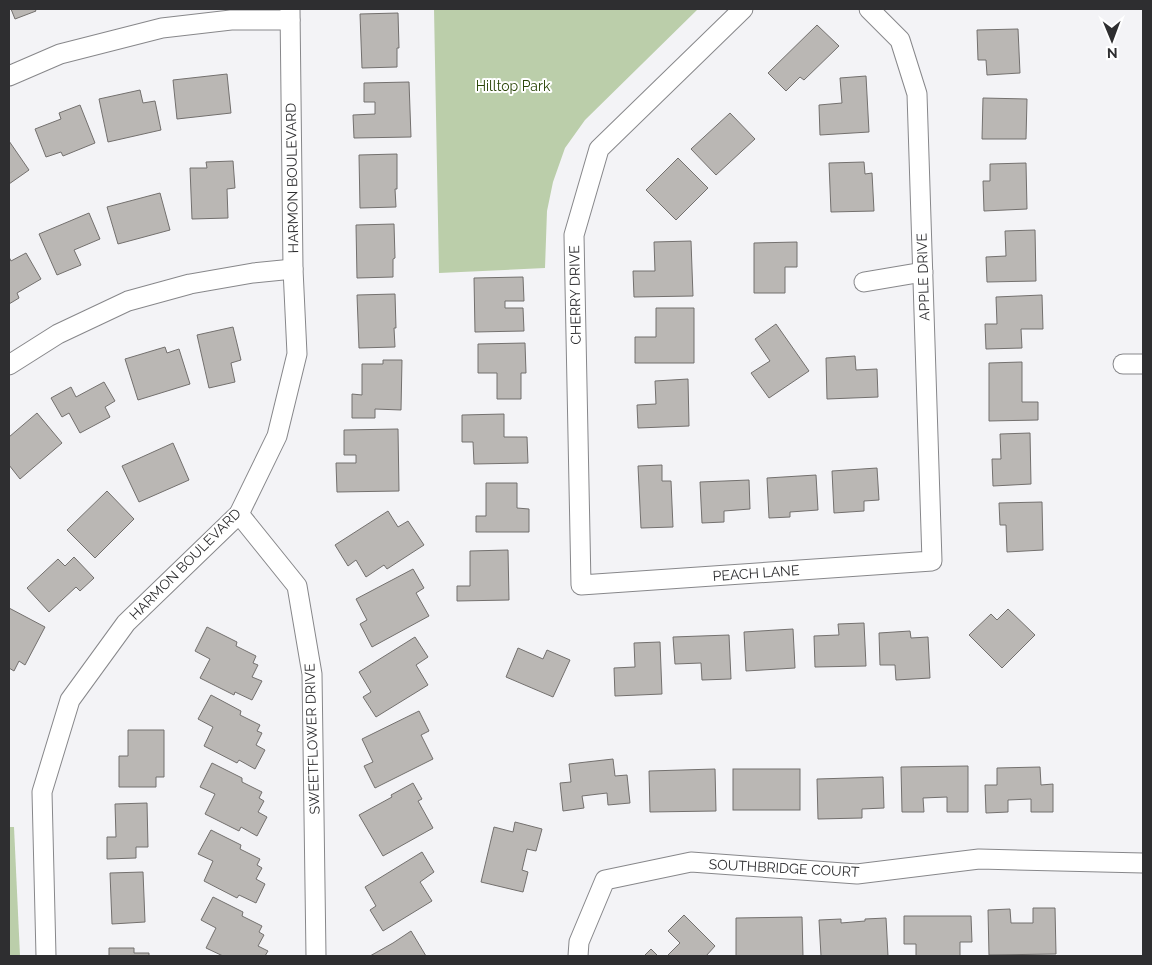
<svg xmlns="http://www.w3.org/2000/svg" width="1152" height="965" viewBox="0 0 1152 965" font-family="Raleway,sans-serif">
  <rect width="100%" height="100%" fill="#f3f3f6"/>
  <g fill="#bbceaa">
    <polygon points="434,9 698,9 585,120 565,148 553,182 547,211 545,268 439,273"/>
    <polygon points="9,827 14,827 20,956 9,956"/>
  </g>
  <g fill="#bab7b4" stroke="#73706e">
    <polygon points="11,9 35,9 36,11 15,19"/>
    <polygon points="398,13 399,48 397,48 397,67 362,68 360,14"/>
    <polygon points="817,25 839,46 804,80 800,77 786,91 768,73"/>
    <polygon points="1018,29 1020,73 987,75 986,60 978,60 977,30"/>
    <polygon points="227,74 231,113 177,119 173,80"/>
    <polygon points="866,76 869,132 820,135 819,105 842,103 840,78"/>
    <polygon points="409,82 411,137 354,138 353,115 375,114 375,102 364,102 364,83"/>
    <polygon points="140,90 143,103 155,101 161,130 108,142 99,99"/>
    <polygon points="983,98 1027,99 1026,139 982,139"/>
    <polygon points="80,105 95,143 63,156 61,152 46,157 35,129 61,119 59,113"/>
    <polygon points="730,113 755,139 716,175 691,149"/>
    <polygon points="9,141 29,170 9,184"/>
    <polygon points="397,154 397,189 395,189 396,207 360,208 359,155"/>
    <polygon points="678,158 708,188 676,220 646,190"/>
    <polygon points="233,161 235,188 227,189 228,218 192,219 190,168 207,168 206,162"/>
    <polygon points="864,162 865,174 872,173 874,211 831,212 829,163"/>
    <polygon points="1026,163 1027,209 984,211 983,181 990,181 990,164"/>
    <polygon points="160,193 170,230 118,244 107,207"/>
    <polygon points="89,213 100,239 74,250 81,265 57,275 39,234"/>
    <polygon points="394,224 395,258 393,259 393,277 357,278 356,225"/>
    <polygon points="1035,230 1036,281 987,282 986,257 1006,256 1005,231"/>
    <polygon points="691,241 693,296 634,297 633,271 655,271 654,242"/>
    <polygon points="797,242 797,267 785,267 785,293 754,293 754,243"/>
    <polygon points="26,253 41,279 17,293 19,298 9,304 9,257 11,261"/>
    <polygon points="523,277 524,301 505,301 505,308 523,308 524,331 475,332 474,278"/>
    <polygon points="395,294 396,328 394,328 395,347 359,348 357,295"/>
    <polygon points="1042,295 1043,329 1021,329 1022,348 986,349 985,324 997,324 996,297"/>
    <polygon points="656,308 694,308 694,363 635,363 635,337 656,337"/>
    <polygon points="776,324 809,371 769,398 751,373 770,361 755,339"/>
    <polygon points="233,327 241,360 231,363 235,382 209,388 197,335"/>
    <polygon points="525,343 526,373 521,373 521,399 497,399 497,373 478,373 478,344"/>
    <polygon points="165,347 167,353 179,349 190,384 138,400 125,359"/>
    <polygon points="855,356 856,370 877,369 878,397 827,399 826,358"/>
    <polygon points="383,360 402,360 401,410 375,409 375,418 352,418 352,394 362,395 362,364 383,364"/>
    <polygon points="1022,362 1022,402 1038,402 1038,420 989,421 989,363"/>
    <polygon points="688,379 689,426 638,428 637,405 656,404 655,381"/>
    <polygon points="104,382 115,401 105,407 110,417 80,433 69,413 62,417 51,398 71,387 76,397"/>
    <polygon points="37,413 62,443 20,479 9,465 9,437"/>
    <polygon points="504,414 504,437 527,437 528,463 474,464 473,442 462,442 462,415"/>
    <polygon points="398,429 399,491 337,492 336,463 356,463 356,455 344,455 344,430"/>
    <polygon points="1030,433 1031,484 993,486 992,459 1001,459 1000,434"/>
    <polygon points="173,443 189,480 139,502 122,466"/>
    <polygon points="662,465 662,481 671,481 673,527 641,528 638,466"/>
    <polygon points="877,468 879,500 864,501 864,511 834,513 832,471"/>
    <polygon points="816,475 818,510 790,512 790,517 769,518 767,478"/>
    <polygon points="749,480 750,509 724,511 724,522 702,523 700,482"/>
    <polygon points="486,483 517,483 517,508 529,509 529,532 476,532 476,516 486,516"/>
    <polygon points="107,491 134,519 95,558 67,530"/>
    <polygon points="1042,502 1043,550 1007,552 1006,525 1000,525 999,503"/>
    <polygon points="388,511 398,527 408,521 424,545 387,569 384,565 366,577 356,560 348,566 335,545"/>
    <polygon points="508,550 509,600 457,601 457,586 470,586 470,551"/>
    <polygon points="74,557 94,578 80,591 76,587 49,612 27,588 58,559 65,566"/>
    <polygon points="413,569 424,588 416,593 429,616 372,647 360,624 367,620 356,599"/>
    <polygon points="9,608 45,627 25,665 19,661 14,671 9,668"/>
    <polygon points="1008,609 1035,635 1002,668 969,635 991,614 997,620"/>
    <polygon points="864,623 866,666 815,667 814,636 839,635 838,624"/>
    <polygon points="207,627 237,642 236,646 256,656 253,663 258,665 252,677 262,681 252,700 235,692 234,695 200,678 210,659 195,651"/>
    <polygon points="793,629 795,668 746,671 744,632"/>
    <polygon points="910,631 911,638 928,637 930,678 896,680 895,665 880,665 879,633"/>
    <polygon points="729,635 731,679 702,680 701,663 675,664 673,637"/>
    <polygon points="415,637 428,657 416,665 428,685 376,717 363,697 371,692 359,672"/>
    <polygon points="660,642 662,694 615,696 614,668 635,667 634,643"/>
    <polygon points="518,648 543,659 547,650 570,660 553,697 506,677"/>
    <polygon points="211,695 241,711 240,715 260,725 257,731 262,733 256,745 265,750 255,769 239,760 237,763 204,746 213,727 198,719"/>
    <polygon points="419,711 429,731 421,735 433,759 375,788 364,766 373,762 362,739"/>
    <polygon points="128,730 164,730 164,777 156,777 156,787 119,787 119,756 128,756"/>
    <polygon points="613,759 615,776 627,775 630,803 608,805 607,793 582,796 584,808 563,811 560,783 571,782 569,764"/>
    <polygon points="212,763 242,778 242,782 262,792 259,798 264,801 258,812 267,817 257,836 241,827 239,831 205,814 215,794 200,787"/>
    <polygon points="968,766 968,812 947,812 947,797 923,798 924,812 902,812 901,767"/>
    <polygon points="1040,767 1041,785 1053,784 1053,812 1031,812 1031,799 1008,800 1008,812 986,813 985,785 997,785 997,768"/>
    <polygon points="715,769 716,811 650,812 649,771"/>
    <rect x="733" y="769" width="67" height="41"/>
    <polygon points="883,777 884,808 862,809 862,818 818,819 817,779"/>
    <polygon points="413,783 422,799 418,801 433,828 383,856 359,815 392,797 391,795"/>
    <polygon points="147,803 148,847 136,847 136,858 107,859 107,837 116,837 115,804"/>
    <polygon points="515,822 542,829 536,851 527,849 522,870 528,872 523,892 481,882 494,827 513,832"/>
    <polygon points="211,830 241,845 240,849 260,859 257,865 262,868 256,879 265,884 256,903 239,895 237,898 204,881 213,861 198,854"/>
    <polygon points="422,852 434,872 420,882 432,901 383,931 370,910 376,906 365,887"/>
    <polygon points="143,872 145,922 112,924 110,873"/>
    <polygon points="213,897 243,912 242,916 262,926 259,932 264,935 258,946 268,951 265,956 223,956 206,948 216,928 201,920"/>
    <polygon points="1033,908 1055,908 1056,954 989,955 988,910 1010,909 1011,923 1033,923"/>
    <polygon points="684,915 715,946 706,956 667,956 680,943 668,931"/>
    <polygon points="904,916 971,916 972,942 960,942 960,956 916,956 916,944 904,944"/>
    <polygon points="802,917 803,956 736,956 736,918"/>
    <polygon points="886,918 888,956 821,956 819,920 841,919 841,923 865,921 865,919"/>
    <polygon points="411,931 426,956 370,956 393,943"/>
    <polygon points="109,948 134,948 134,953 149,953 149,956 109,956"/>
    <polygon points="651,949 658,956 644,956"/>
  </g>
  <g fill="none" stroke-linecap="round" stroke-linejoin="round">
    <g stroke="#87878a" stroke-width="21">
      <g id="minor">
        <polyline points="743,9 599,149 574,235 581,585 932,561 917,94 900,40 869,9"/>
        <polyline points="9,76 60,54 162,28 231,20 290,20"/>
        <polyline points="864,282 923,272"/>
        <polyline points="1123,364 1143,364"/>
        <polyline points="9,365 58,334 128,301 190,284 253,273 293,269"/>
        <polyline points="239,514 297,586 312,674 316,956"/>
        <polyline points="46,956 42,792 70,700 126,623 239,514 277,436 297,354 293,269 290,9"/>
        <polyline points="578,956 579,942 605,880 691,862 857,874 979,859 1143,863"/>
      </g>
    </g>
    <use href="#minor" stroke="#fff" stroke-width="19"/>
  </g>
  <g text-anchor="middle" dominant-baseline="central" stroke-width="4" stroke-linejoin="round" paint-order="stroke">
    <g font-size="14" fill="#2a4507" stroke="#fff">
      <text x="513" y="86">Hilltop Park</text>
    </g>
    <g font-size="14" fill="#2e2e30" stroke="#fff">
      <text transform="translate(292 178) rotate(-91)">HARMON BOULEVARD</text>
      <text transform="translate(923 277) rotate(-92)">APPLE DRIVE</text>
      <text transform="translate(575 295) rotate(-91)">CHERRY DRIVE</text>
      <text transform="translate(185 564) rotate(-45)">HARMON BOULEVARD</text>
      <text transform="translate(756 573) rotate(-4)">PEACH LANE</text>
      <text transform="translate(312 739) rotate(-92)">SWEETFLOWER DRIVE</text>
      <text transform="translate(784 868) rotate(3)">SOUTHBRIDGE COURT</text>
    </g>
  </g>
  <rect width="1152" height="965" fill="none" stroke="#2e2e30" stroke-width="20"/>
  <g transform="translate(1112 40) rotate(179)" stroke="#ffffff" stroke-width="4" paint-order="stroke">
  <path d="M0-4L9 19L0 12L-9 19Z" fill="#2e2e30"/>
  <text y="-8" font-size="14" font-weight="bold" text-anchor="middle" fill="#2e2e30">N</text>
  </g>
</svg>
